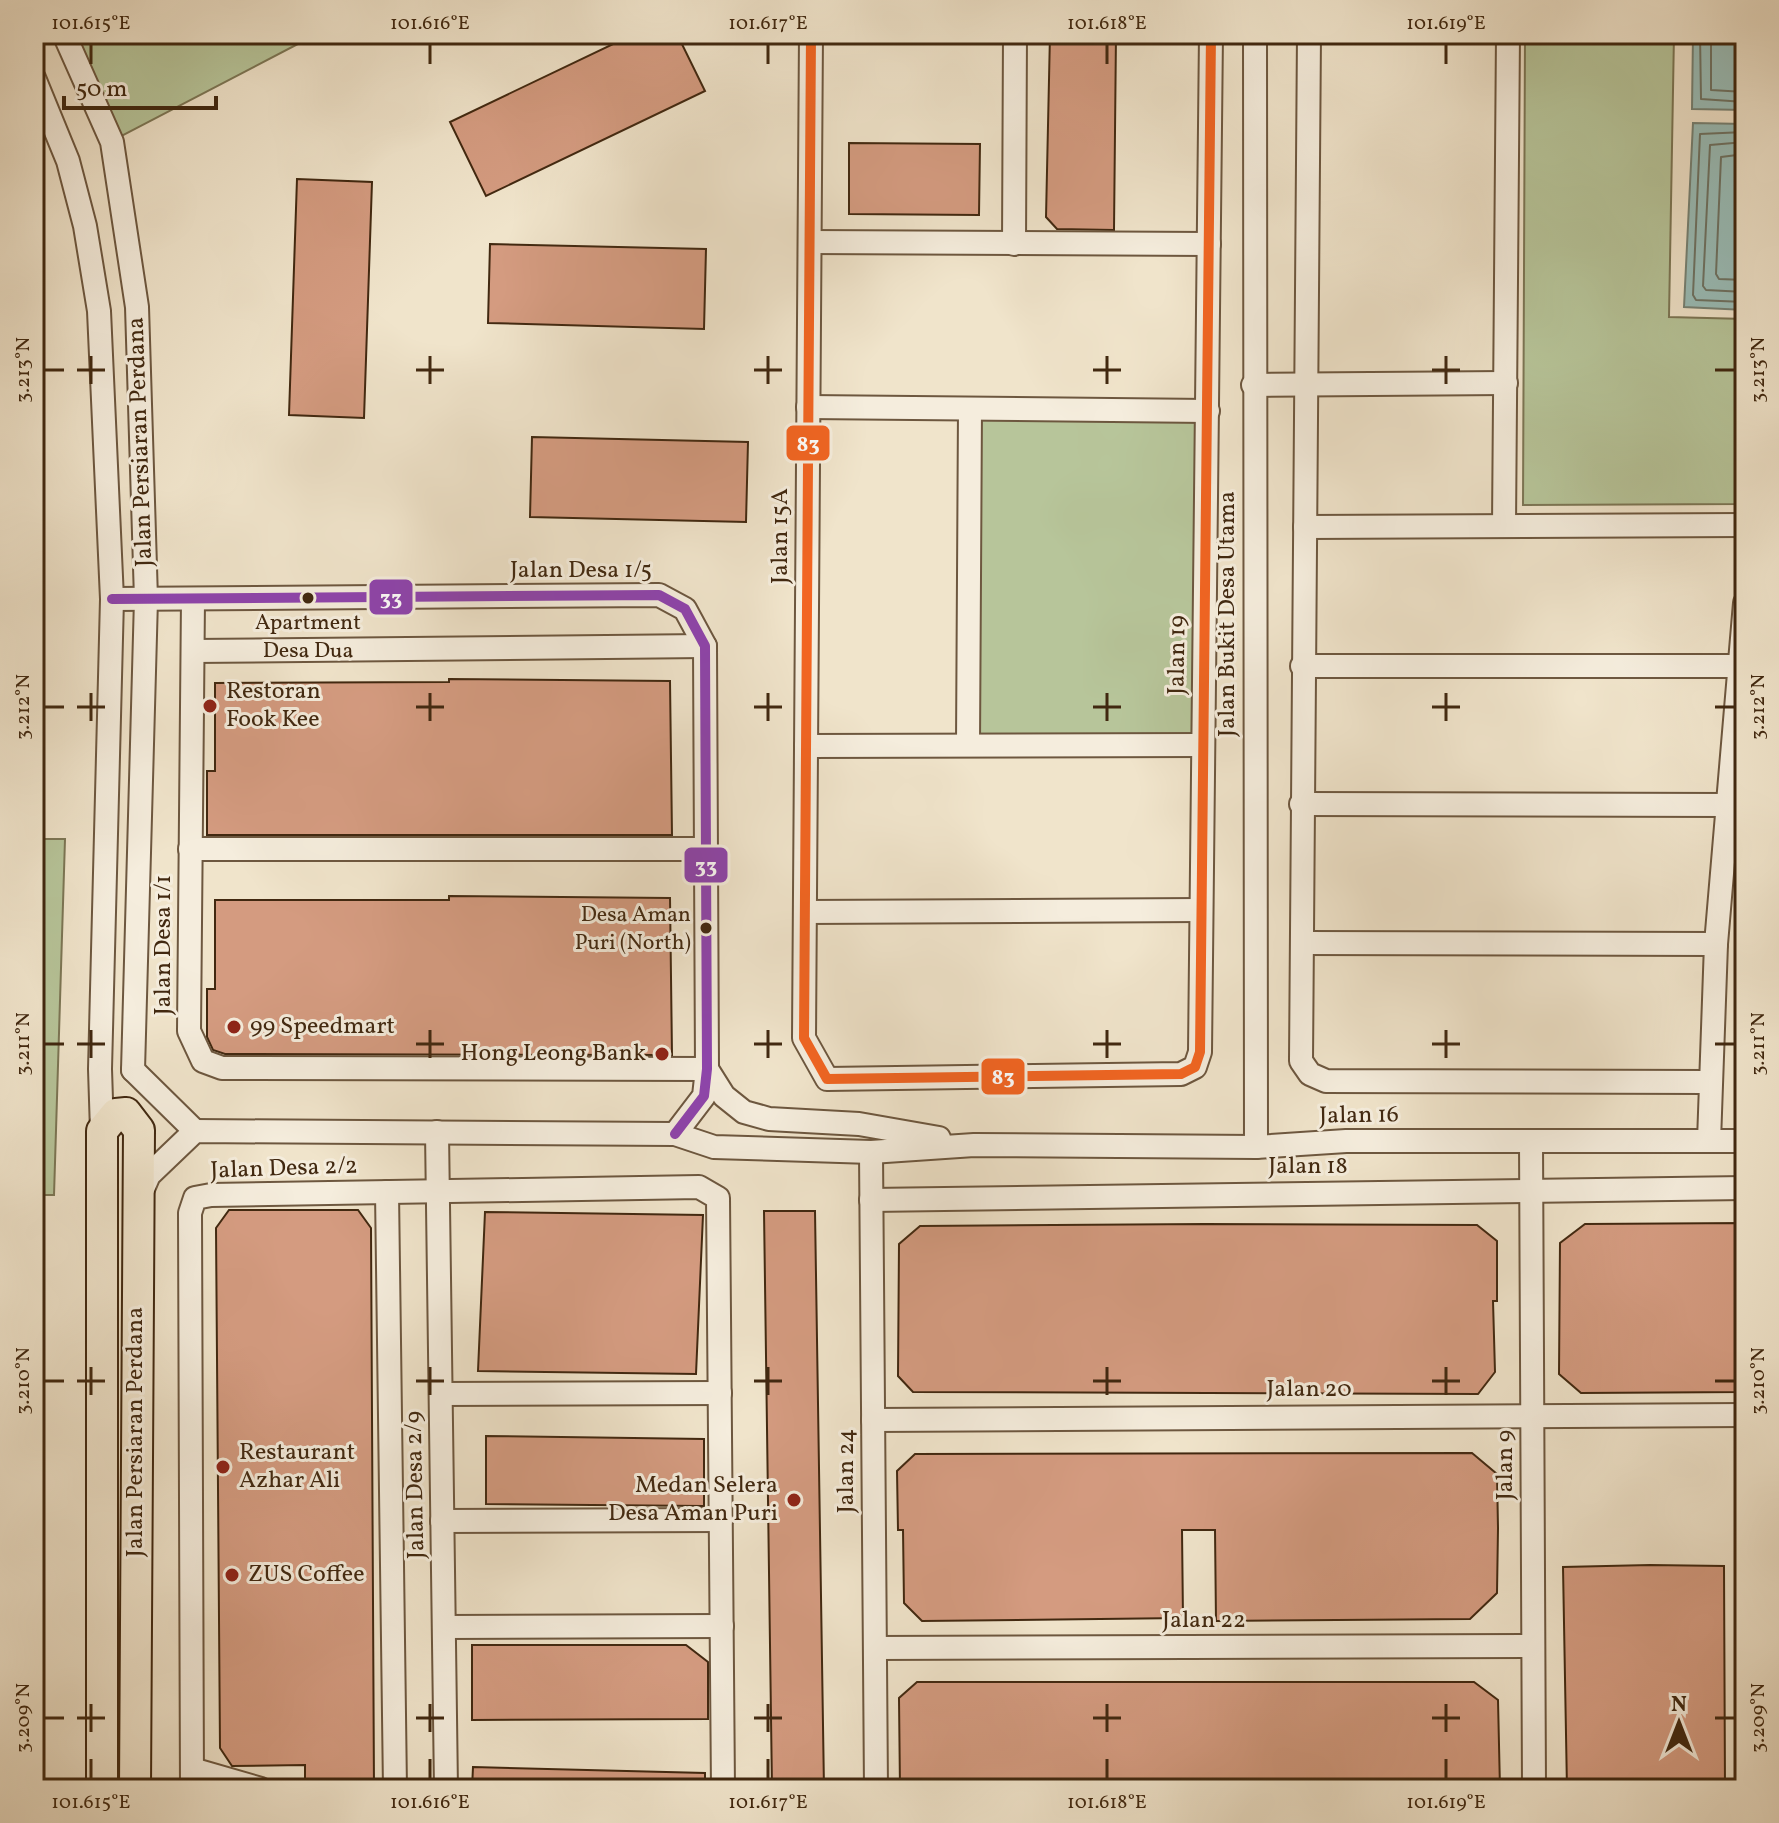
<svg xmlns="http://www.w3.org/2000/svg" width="1779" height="1823" viewBox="0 0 1779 1823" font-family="Vollkorn,serif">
  <rect width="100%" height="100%" fill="#f0e4cb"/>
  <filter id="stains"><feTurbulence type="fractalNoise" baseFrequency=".0025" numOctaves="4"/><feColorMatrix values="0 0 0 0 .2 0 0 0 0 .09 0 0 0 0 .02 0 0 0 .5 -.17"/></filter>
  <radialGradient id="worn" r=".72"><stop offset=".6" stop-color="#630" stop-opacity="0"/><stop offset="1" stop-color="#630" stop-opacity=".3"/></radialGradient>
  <g fill="#b7c59a" stroke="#7c7655" stroke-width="2">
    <polygon points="63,34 317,34 112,141"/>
    <polygon points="1525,34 1674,34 1669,317 1745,319 1742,504 1523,505"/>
    <polygon points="970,409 1208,411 1203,745 968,745"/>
    <polygon points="34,839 65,839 54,1195 34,1195"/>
  </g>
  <g fill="#9abeb9" stroke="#768275" stroke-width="2">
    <polygon points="1693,34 1745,34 1745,110 1692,109"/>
    <polygon points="1693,123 1745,124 1745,310 1684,307"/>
  </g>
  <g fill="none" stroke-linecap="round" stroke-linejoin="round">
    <g stroke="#6e7364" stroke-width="2">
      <polyline points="1700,34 1701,99 1745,102"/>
      <polyline points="1711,34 1711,90 1745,92"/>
      <polyline points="1745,132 1700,134 1693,295 1696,300 1745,302"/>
      <polyline points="1745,142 1710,145 1703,286 1706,290 1745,292"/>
      <polyline points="1745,154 1721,157 1716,274 1719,279 1745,280"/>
    </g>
  </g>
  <g fill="#d49b80" stroke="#412810" stroke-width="2">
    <polygon points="634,34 677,34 705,91 486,196 450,122"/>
    <polygon points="1050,34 1116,34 1114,230 1057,229 1046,217"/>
    <polygon points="849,143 980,144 979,215 849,214"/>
    <polygon points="297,179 372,182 364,418 289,415"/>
    <polygon points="490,244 706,249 704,329 488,323"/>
    <polygon points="532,437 748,442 746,522 530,517"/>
    <polygon points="449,679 670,681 672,835 207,835 207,771 215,771 215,683 449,682"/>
    <polygon points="449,896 670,898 672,1055 225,1054 213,1050 207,1037 207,989 215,989 215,900 449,900"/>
    <polygon points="229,1210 358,1210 371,1228 374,1789 305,1787 305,1765 232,1766 220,1748 216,1228"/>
    <polygon points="764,1211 815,1211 824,1789 772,1789"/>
    <polygon points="485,1212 703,1215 696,1374 478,1371"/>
    <polygon points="1745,1223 1745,1392 1581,1393 1559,1374 1560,1243 1585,1224"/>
    <polygon points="1205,1224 1477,1225 1497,1241 1497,1301 1493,1301 1495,1372 1478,1394 913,1392 898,1376 899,1244 920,1226"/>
    <polygon points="486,1436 704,1439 704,1506 486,1504"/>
    <polygon points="1472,1453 1497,1474 1498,1528 1497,1593 1470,1619 1216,1621 1215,1530 1182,1530 1183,1618 922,1621 904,1603 903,1530 898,1530 897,1471 915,1454"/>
    <polygon points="1650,1565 1724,1566 1725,1789 1567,1789 1563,1567"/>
    <polygon points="472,1645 686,1645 708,1662 708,1719 472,1720"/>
    <polygon points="917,1682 1474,1682 1498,1700 1500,1789 900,1789 899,1698"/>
    <polygon points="473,1767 705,1773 705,1789 472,1789"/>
  </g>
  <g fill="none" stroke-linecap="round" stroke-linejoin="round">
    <g stroke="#6d573f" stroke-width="26">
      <g id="minor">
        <polyline points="64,34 112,142 137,307 146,599 133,1070"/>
        <polyline points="811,34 804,1038 827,1079 1181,1074 1195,1067 1200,1052 1211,34"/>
        <polyline points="1255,34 1256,1147"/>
        <polyline points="1309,34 1301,1061 1310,1074 1326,1081 1708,1082"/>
        <polyline points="34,78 68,161 85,226 99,311 112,599 100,1069 102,1131"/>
        <polyline points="810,242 1209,244"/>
        <polyline points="1014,244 1015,34"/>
        <polyline points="1253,385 1506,383"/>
        <polyline points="808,407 1208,411"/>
        <polyline points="1504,526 1508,34"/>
        <polyline points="1305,527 1745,525"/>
        <polyline points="112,599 659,595 685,609 705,646 707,1069 704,1096 675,1134"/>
        <polyline points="193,599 189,1031 203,1061 222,1068 707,1069"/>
        <polyline points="193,651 705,646"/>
        <polyline points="1302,666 1739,666"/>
        <polyline points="968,745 970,409"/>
        <polyline points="806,746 1203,745"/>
        <polyline points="1301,804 1729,805"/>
        <polyline points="190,849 706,849"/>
        <polyline points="805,912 1201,910"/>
        <polyline points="1302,943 1716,944"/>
        <polyline points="707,1069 724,1096 744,1112 769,1119 859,1124 939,1138"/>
        <polyline points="133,1070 195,1131"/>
        <polyline points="437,1132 446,1789"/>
        <polyline points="1531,1141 1534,1789"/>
        <polyline points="1709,1141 1716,944 1745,603"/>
        <polyline points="871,1152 876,1789"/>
        <polyline points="387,1192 395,1789"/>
        <polyline points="140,1196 149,1175 195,1131 675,1134 714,1147 871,1152 974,1145 1256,1147 1346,1141 1745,1141"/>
        <polyline points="871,1200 1745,1188"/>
        <polyline points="441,1394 720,1393"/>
        <polyline points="873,1420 1745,1415"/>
        <polyline points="442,1521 721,1520"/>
        <polyline points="444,1627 722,1626"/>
        <polyline points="875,1648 1533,1646"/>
        <polyline points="192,1769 261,1789"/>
        <polyline points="192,1789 190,1213 195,1198 211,1195 699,1187 718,1198 723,1789"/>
      </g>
    </g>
    <g stroke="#412810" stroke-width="34">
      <polyline id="major" points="102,1789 102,1131 116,1114 126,1113 139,1130 135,1789"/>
    </g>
    <use href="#minor" stroke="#f5eddd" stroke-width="22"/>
    <use href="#major" stroke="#f0e4cb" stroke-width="30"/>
    <g stroke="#f5eddd" stroke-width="16">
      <polyline id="bus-1" points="112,599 659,595 685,609 705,646 707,1069 704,1096 675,1134"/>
    </g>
    <g stroke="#f5eddd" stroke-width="16">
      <polyline id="bus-2" points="811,34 804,1038 827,1079 1181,1074 1195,1067 1200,1052 1211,34"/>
    </g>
    <use href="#bus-1" stroke="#8e44ad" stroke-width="10"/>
    <use href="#bus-2" stroke="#f26522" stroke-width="10"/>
  </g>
  <path fill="none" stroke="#412810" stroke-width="3" d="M91,44v20M430,44v20M768,44v20M1107,44v20M1446,44v20M91,356v28M430,356v28M768,356v28M1107,356v28M1446,356v28M44,370h20M77,370h28M416,370h28M754,370h28M1093,370h28M1432,370h28M1715,370h20M91,693v28M430,693v28M768,693v28M1107,693v28M1446,693v28M44,707h20M77,707h28M416,707h28M754,707h28M1093,707h28M1432,707h28M1715,707h20M91,1030v28M430,1030v28M768,1030v28M1107,1030v28M1446,1030v28M44,1044h20M77,1044h28M416,1044h28M754,1044h28M1093,1044h28M1432,1044h28M1715,1044h20M91,1367v28M430,1367v28M768,1367v28M1107,1367v28M1446,1367v28M44,1381h20M77,1381h28M416,1381h28M754,1381h28M1093,1381h28M1432,1381h28M1715,1381h20M91,1704v28M430,1704v28M768,1704v28M1107,1704v28M1446,1704v28M44,1718h20M77,1718h28M416,1718h28M754,1718h28M1093,1718h28M1432,1718h28M1715,1718h20M91,1759v20M430,1759v20M768,1759v20M1107,1759v20M1446,1759v20"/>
  <g fill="#412810" stroke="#f5eddd" stroke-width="3">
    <circle cx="308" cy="598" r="7"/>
    <circle cx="706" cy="928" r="7"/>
  </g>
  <g fill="#8f2418" stroke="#f5eddd" stroke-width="3">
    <circle cx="210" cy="706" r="8"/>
    <circle cx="234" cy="1027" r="8"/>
    <circle cx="662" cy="1054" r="8"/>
    <circle cx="223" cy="1467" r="8"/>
    <circle cx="794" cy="1500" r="8"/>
    <circle cx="232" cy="1575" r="8"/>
  </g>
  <g text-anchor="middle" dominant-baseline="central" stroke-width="6" stroke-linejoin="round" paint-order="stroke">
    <g font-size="22" fill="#412810" stroke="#f5eddd">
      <text x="308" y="623">Apartment<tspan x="308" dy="28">Desa Dua</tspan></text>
      <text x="691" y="915" text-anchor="end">Desa Aman<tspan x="691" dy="28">Puri (North)</tspan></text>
    </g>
    <g font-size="24" fill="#412810" stroke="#f5eddd">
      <text transform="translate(141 442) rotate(-92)">Jalan Persiaran Perdana</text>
      <text transform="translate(781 536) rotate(-90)">Jalan 15A</text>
      <text x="581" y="571">Jalan Desa 1/5</text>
      <text transform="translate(1228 614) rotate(-90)">Jalan Bukit Desa Utama</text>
      <text transform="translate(1178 655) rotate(-89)">Jalan 19</text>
      <text transform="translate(164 945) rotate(-90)">Jalan Desa 1/1</text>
      <text transform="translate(1359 1116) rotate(-1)">Jalan 16</text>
      <text x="1308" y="1167">Jalan 18</text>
      <text transform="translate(284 1169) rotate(-2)">Jalan Desa 2/2</text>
      <text x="1309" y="1390">Jalan 20</text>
      <text transform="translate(136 1432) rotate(-90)">Jalan Persiaran Perdana</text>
      <text transform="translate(1506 1465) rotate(-90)">Jalan 9</text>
      <text transform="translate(847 1471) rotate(-90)">Jalan 24</text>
      <text transform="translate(416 1485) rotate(-91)">Jalan Desa 2/9</text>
      <text x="1204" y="1621">Jalan 22</text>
    </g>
    <g font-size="24" fill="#412810" stroke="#f5eddd" text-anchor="start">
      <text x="226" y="692">Restoran<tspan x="226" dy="28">Fook Kee</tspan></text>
      <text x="250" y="1027">99 Speedmart</text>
      <text x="646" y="1054" text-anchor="end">Hong Leong Bank</text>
      <text x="239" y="1453">Restaurant<tspan x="239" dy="28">Azhar Ali</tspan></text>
      <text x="778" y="1486" text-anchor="end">Medan Selera<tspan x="778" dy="28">Desa Aman Puri</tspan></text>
      <text x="248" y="1575">ZUS Coffee</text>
    </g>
  </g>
  <g stroke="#f5eddd" stroke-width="3">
    <rect x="785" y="424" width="46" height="38" rx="8" fill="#f26522"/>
    <rect x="368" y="578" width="46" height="38" rx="8" fill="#8e44ad"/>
    <rect x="683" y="846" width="46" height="38" rx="8" fill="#8e44ad"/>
    <rect x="980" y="1057" width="46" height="39" rx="8" fill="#f26522"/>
  </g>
  <g font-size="22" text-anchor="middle" font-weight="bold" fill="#fff">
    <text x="808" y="451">83</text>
    <text x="391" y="605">33</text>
    <text x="706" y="873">33</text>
    <text x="1003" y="1084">83</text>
  </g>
  <rect width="1779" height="1823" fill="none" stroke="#f0e4cb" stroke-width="88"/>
  <g transform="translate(1679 1723)" stroke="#f5eddd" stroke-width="6" paint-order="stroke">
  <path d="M0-6L14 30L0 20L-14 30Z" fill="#412810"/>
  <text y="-12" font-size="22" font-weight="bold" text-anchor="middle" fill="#412810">N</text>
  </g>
  <path d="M64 96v12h152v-12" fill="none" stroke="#412810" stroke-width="4"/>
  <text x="76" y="96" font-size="24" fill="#412810" stroke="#f5eddd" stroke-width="6" paint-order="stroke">50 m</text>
  <rect x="44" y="44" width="1691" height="1735" fill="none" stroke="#412810" stroke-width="3"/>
  <g font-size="20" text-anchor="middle" fill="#412810">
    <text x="91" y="29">101.615°E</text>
    <text x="430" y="29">101.616°E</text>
    <text x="768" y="29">101.617°E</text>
    <text x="1107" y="29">101.618°E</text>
    <text x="1446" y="29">101.619°E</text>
    <text transform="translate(22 370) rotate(-90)" y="7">3.213°N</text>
    <text transform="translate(1757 370) rotate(-90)" y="7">3.213°N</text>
    <text transform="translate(22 707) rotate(-90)" y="7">3.212°N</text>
    <text transform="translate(1757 707) rotate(-90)" y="7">3.212°N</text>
    <text transform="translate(22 1044) rotate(-90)" y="7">3.211°N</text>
    <text transform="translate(1757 1044) rotate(-90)" y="7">3.211°N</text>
    <text transform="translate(22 1381) rotate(-90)" y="7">3.210°N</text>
    <text transform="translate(1757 1381) rotate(-90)" y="7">3.210°N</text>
    <text transform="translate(22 1718) rotate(-90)" y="7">3.209°N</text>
    <text transform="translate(1757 1718) rotate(-90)" y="7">3.209°N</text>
    <text x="91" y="1808">101.615°E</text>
    <text x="430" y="1808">101.616°E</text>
    <text x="768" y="1808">101.617°E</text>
    <text x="1107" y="1808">101.618°E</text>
    <text x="1446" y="1808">101.619°E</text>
  </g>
  <rect width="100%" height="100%" filter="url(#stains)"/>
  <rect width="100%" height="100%" fill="url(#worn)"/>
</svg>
